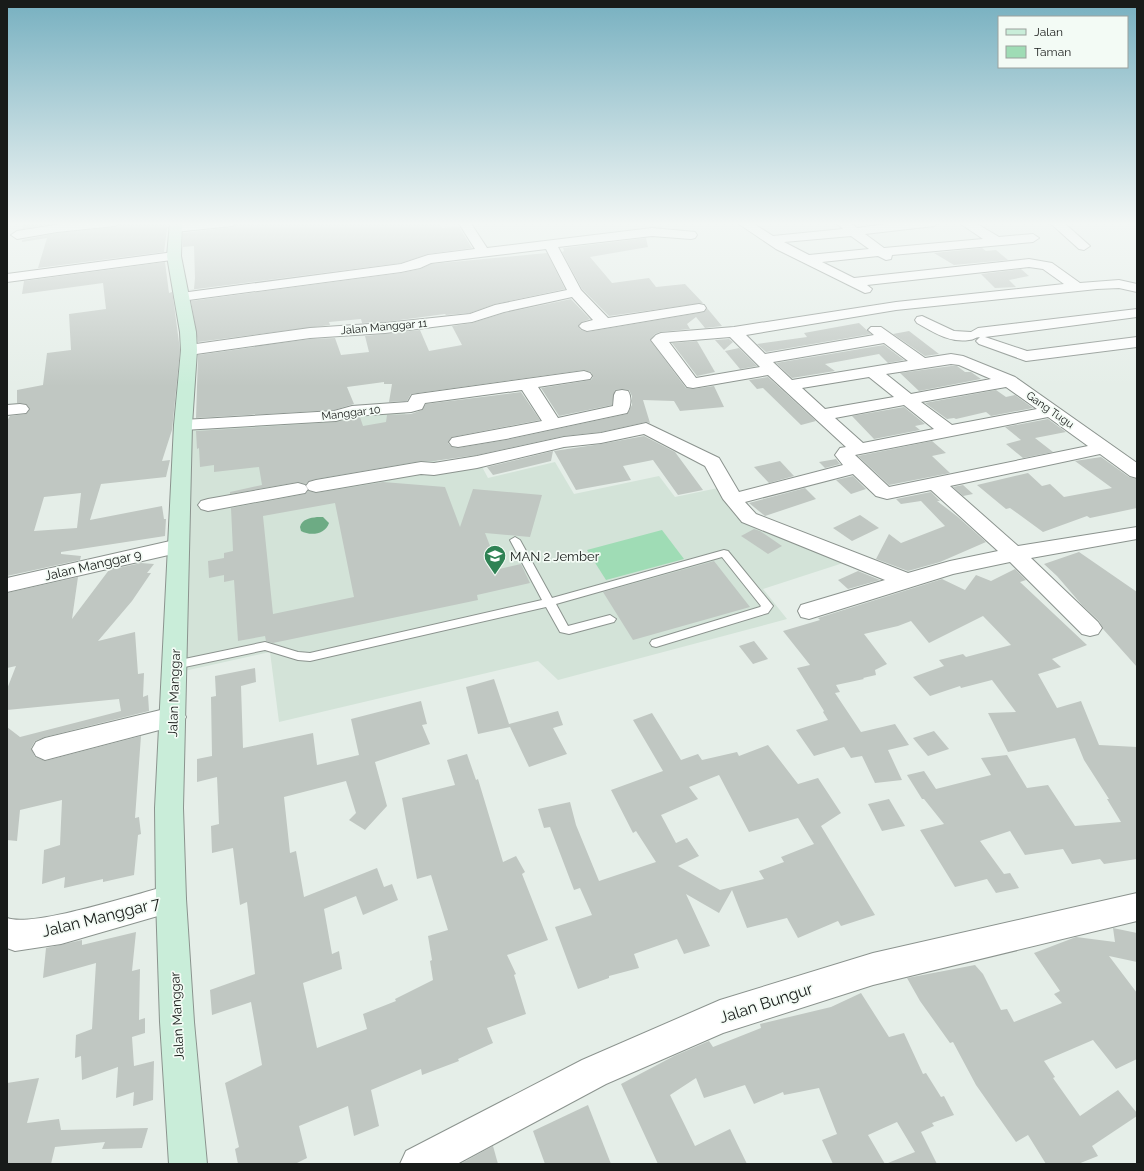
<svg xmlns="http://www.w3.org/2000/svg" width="1144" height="1171" viewBox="0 0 1144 1171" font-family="Raleway,sans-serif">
  <rect width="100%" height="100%" fill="#e5eee8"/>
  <polygon fill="#d3e3d8" points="402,409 443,470 480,463 488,478 555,462 574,494 659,476 675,497 718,488 736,517 843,563 763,589 787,619 558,680 538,661 279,722 270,652 184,671 192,428"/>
  <polygon fill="#9fdcb5" points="662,530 684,559 606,580 587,550"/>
  <path fill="#6dab84" d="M317,517h6l6,6c-4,12 -19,13 -28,8l-1,-4c2,-8 10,-9 17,-10z"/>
  <g fill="#c0c7c2" fill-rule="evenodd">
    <polygon points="23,222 61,222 23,229"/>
    <polygon points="132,222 168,222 164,252 38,268 47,238 22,242 22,240 57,233 115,227 122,223"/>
    <polygon points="239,222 328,222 328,224 409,222 410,224 439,222 442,228 459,227 472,248 428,254 401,263 189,290 194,289 195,278 194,246 183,247 183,233 232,227"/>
    <polygon points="646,238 648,247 590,257 612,283 649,278 656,287 685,284 703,303 609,316 582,289 562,252 564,251 563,248"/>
    <polygon points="982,248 986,251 996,250 1008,260 954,265 934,253"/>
    <polygon points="547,253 565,289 495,304 470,313 446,315 445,314 385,322 362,323 361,319 329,322 330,325 198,342 191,301 401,273 420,269 431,264"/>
    <path d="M165,262l4,31 3,-1 1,5 7,53 -8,80 -10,31 8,-1 -4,17 -65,7 -11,36 72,-14 2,13h2l-1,17 -104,16v2l20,2 -1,4 -73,16v-155l3,-5 16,-2 4,-5 -4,-5 -9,-1v-13l26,-5 4,-32 24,-3 -2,-36 37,-5 -3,-26 -81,11 2,-13zM81,493l-4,35 -43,3 10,-34z"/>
    <polygon points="1021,269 1029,276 1009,280 1016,287 995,288 981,274"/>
    <polygon points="571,299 590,319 582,322 578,326 581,330 587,332 704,312 707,308 722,326 705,328 696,317 687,324 690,329 660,332 655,334 650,340 686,388 693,389 714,386 724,407 680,411 674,401 643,400 650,423 646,422 601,432 564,436 477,455 434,461 421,461 316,479 309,481 306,484 298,482 230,494 230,492 262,485 259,467 214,472 214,465 200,467 199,448 197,449 196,431 336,422 360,417 363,426 386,422 387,415 411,414 422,410 426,404 521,392 540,420 452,437 448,443 452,447 458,448 506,440 627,414 632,405 632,396 629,390 622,389 615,390 612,405 559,416 541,388 591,380 593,377 591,372 584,370 418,393 411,394 407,401 389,402 392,384 384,384 384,382 347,387 354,404 334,410 196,418 198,355 310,339 335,338 341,355 369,352 365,336 420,330 429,351 462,345 452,326 472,323 504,313"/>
    <polygon points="859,323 871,334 766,352 757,344 807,337 804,333"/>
    <polygon points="909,331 939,354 925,356 893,334"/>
    <polygon points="729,339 733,342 724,350 715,340"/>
    <polygon points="697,341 715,372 697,376 672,343"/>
    <polygon points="884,345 904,360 888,363 879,354 825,364 835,371 792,378 776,363"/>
    <polygon points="739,348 757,366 740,369 725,351"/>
    <polygon points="951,366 957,366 965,372 971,372 981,379 919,391 900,373"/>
    <polygon points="768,377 816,421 801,425 763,388 757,389 749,380"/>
    <polygon points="996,390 1006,397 1015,395 1033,408 991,416 986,412 956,419 954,418 947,419 925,403"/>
    <polygon points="904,407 925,424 915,426 920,430 874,439 852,416"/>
    <polygon points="1048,419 1066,432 1035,438 1053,452 1023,458 1006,444 1021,440 1005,427"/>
    <polygon points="644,436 675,452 703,490 678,495 653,460 623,466 631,480 576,490 554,451 601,444"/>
    <polygon points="932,441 946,453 932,456 950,473 889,485 858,456"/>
    <polygon points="553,451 551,461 493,475 487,467"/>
    <polygon points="1101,457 1129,477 1137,479 1137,508 1090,518 1087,516 1043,532 1010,508 1006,509 977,485 1028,473 1042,486 1050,484 1064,497 1112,488 1075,461"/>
    <polygon points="836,459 840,464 825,468 819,462"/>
    <polygon points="780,461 794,476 769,483 754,467"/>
    <polygon points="853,476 866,489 851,494 836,480"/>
    <path d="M383,482l62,5 15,40 13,-38 69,6 -12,42 -45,-4 14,36 22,-5 9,19 -53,12 1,5 -205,43 -7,-2 -1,-5 -27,5 -4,-61 -10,2v-7l-15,3 -1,-17 16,-3v-5l9,-2 -2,-43 74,-14 3,-3 8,2zM335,503l19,94 -81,17 -10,-98z"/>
    <polygon points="963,485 973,494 963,496 953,487"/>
    <polygon points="805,488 816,499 765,516 749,503"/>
    <polygon points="931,492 940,501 937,501 958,517 986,542 940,562 908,571 876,559 889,534 901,543 945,526 921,501 901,504 896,499"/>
    <polygon points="860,515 879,528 852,541 833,528"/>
    <polygon points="754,529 760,531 782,546 768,554 741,536"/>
    <polygon points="1079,552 1137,592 1137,667 1103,629 1099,621 1082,605 1057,576 1044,564"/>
    <polygon points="714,561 750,607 633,640 603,592"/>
    <polygon points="141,563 154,564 147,573 151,573 132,601 98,641 135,632 138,674 144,673 143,697 148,695 149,711 45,737 35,741 31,748 35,757 45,761 141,736 135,818 139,817 141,834 138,835 134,875 103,882 103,879 64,888 65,877 42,884 44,850 60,845 62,800 20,810 17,841 7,840 7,727 20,737 121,711 119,699 7,710 7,689 16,666 7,668 7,593 78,577 72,619 109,570"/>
    <polygon points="1015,569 1026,580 1020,582 1087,645 1052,659 1061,667 1038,674 1057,708 1081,701 1099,745 1137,747 1137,859 1104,864 1100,859 1072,864 1063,849 1025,855 1010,831 980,841 1004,874 1010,873 1019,888 996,893 987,879 955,887 920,830 944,824 924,799 922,799 907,775 924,771 936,789 991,775 981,758 1007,755 1027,788 1048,785 1075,826 1121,822 1107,799 1109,799 1084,760 1075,738 1008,752 988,713 1016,712 992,680 961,688 960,686 930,696 913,677 944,666 939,660 963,654 966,657 1011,645 983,616 929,643 911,621 898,626 864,634 887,664 875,670 876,675 863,678 864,679 836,685 840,692 835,693 861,732 895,724 909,745 888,750 902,780 875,783 862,756 851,758 844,747 814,756 796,730 828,720 823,712 824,711 797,668 810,665 783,631 820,620 818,618 942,579 965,590 976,575 991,581"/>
    <polygon points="858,571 880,580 848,589 838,580"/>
    <polygon points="754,641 768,659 753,664 739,646"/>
    <polygon points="255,668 256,682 241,686 243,748 313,733 317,765 359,755 351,719 421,701 427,724 422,725 430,744 375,762 387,806 365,830 349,820 356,813 346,781 284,797 290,853 296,851 304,897 377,868 384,887 392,884 398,900 363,915 356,896 324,909 332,954 339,951 342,969 303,983 317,1048 367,1029 363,1014 396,1001 395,999 433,980 430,961 432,960 428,936 448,930 431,875 417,879 402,798 455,785 447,760 467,754 476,780 478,779 503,862 516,856 525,872 522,874 548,940 507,955 516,974 514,975 526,1014 487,1028 493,1043 458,1059 459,1061 422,1075 421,1069 371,1090 379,1126 354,1136 348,1106 299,1126 307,1158 295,1164 238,1164 235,1149 239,1147 225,1083 262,1065 251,1002 212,1015 210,990 255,974 247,902 240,905 233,848 212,853 211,826 219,824 217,777 197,782 197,759 212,756 211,697 216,696 215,676"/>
    <polygon points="494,679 509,724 558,711 563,725 553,728 567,754 529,767 510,727 478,734 466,687"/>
    <path d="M652,713l29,47 17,-6 4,6 35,-8 2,4 29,-11 30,39 20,-6 23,35 -20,13 54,89 -34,11 -3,-5 -40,17 -11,-20 -40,10 -15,-38 -13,23 -33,-19 24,52 -26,8 -7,-15 -43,15 5,14 -30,8v2l-31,11 -23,-62 37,-12 -12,-27 -6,2 -24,-63 -6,1 -6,-19 32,-7 6,23 23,56 57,-19 -20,-31 -3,2 -22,-43 52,-19 -30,-51zM719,775l30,57 49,-14 16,26 -33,13 3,5 -25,9 5,8 -44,11 -42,-24 21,-10 -12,-18 -11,5 -15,-28 37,-16 -9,-12z"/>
    <polygon points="934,731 949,749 928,756 913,738"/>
    <polygon points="889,799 905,826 882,831 868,804"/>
    <polygon points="1113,928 1137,933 1137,962 1109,956 1137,993 1137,1059 1116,1069 1093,1040 1044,1061 1055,1077 1053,1078 1080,1116 1118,1090 1137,1113 1137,1116 1092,1146 1098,1156 1078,1164 1046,1164 1028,1135 1016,1142 976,1085 953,1042 950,1043 920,1001 907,978 975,965 983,974 1001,1010 1007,1009 1014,1022 1062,1003 1054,994 1060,991 1034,953 1076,937 1115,942"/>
    <polygon points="136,932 132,971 140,969 139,1020 145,1018 145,1033 132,1037 134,1066 154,1061 153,1100 133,1106 134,1092 116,1098 118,1067 82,1080 81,1056 75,1058 76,1035 92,1029 96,963 43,978 46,948 82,940 82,945"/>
    <polygon points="861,993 889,1037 904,1033 923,1074 926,1073 941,1097 944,1096 954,1115 932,1123 934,1126 921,1132 937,1164 888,1164 888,1163 915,1152 897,1122 868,1135 885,1164 833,1164 822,1140 837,1134 819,1088 784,1095 783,1092 754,1104 745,1085 704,1098 696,1078 670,1095 695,1146 730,1129 747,1164 658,1164 621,1084 674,1056 709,1041 713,1047 761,1028 760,1024 831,1007"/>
    <polygon points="39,1078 27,1123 59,1119 61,1130 148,1128 142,1148 102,1149 105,1142 55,1147 51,1164 7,1164 7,1083"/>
    <polygon points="588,1105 611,1164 545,1164 533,1131"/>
    <polygon points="493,1146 498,1164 460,1164"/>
  </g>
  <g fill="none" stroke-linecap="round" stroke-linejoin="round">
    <g stroke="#8b938e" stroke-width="2">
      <polygon id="service" points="515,537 520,540 552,598 724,550 728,551 773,606 768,613 656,647 652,646 650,643 652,640 760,607 761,606 722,557 556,604 568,626 610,615 616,619 614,622 569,634 560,632 546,607 310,661 298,660 265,650 175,669 171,668 169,665 171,662 175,661 265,642 298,652 310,653 542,600 510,540"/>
    </g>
    <g stroke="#8b938e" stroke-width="2">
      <g id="minor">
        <polygon points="74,222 121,222 115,226 57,232 17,239 11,235 17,231"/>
        <polygon points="192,222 238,222 232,226 175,232 169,228 175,224"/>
        <polygon points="458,222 470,222 487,248 652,228 695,232 697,235 695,238 691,239 652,236 558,247 581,290 608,318 699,304 704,305 706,308 704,311 699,312 587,331 582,329 579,326 582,323 593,320 572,297 504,312 472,322 385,333 310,338 189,355 183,353 181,350 183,347 189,345 310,328 385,323 470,314 495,305 567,290 546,249 431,263 420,268 401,272 181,301 176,300 174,297 176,294 181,293 401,264 428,255 475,249"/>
        <path d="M736,222h15l22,14 70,-7 -8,-7h14l8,6 43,-6h40l-6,4 -69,8 19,14 99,-9 -25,-17h16l25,15 34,-3 6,4 -6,4 -141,13 -1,4 -5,1 -8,-4 -56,6 32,16 175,-19 23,4 28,20 39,-3 18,4v8l-18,-4 -22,1 -201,21 -150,25 19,19 109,-19 -6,-5 3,-3h10l44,31 26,-4 12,2 52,21 122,86v15l-7,-2 -30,-22 -150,32 68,60 119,-19v12l-106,19 67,64 4,6 -4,6 -8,2 -8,-2 -72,-72 -57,12 -144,45 -8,-2 -3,-6 3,-6 84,-25 -143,-58 -19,-23 -18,-33 -61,-32 -43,9 -37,4 -87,21 -43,7 -13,-1 -105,18 -7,-2 -3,-4 3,-4 7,-2 105,-18 13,1 43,-7 87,-19 37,-4 45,-10 73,35 20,34 104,-27 -8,-10 5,-7 6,-1 -78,-72 -75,13 -6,-1 -36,-47 5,-5 5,-2 73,-6 162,-25 168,-18 -21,-15 -14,-2 -162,18 5,4 -2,3 -5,1 -89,-44zM851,236l18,13 -60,6 -25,-13zM730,337l30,30 -64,11 -27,-36zM884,343l24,18 -116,19 -19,-18zM951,364l8,1 32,14 -80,15 -25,-20zM869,377l25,20 -69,12 -23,-21zM1006,387l31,22 -85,16 -31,-23zM904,405l30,24 -71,14 -28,-25zM1048,417l40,29 -199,41 -34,-32zM853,474l23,22 11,3 44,-9 67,61 -48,10 -42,12 -152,-59 -11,-12z"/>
        <polygon points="1049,222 1063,222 1090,246 1084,250 1079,249"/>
        <polygon points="174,252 179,253 181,256 179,259 7,282 7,274"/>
        <path d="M1137,309v8l-152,20 42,14 110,-14v10l-111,14 -47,-17 -3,-3 4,-4c-5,0 -6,3 -11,3 -20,3 -36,-8 -52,-17l-2,-3 2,-3 5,-1 32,15 17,1 7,-4z"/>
        <path d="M584,371l6,2 2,3 -2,3 -52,8 20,31 55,-12 1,-11 2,-4 6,-1 6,1c4,6 3,16 -1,22l-121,26 -48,8 -6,-1 -3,-4 3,-4 90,-17 -20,-31 -97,13 -3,6 -11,3 -57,4 -18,5 -153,9 -6,-1 -3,-4 3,-4 6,-1 151,-9 18,-5 56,-4 4,-7 6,-1z"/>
        <polygon points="20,404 26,405 29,409 26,413 7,415 7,405"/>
        <polygon points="298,483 305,485 308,489 305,493 208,511 201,509 198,505 201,501 208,499"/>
        <polygon points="179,539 186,541 189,546 186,551 7,592 7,578"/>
        <polygon points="173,707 182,710 186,717 182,724 45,760 36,756 32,749 36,742 45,738"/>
        <path d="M171,885l11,4 4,10 -4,10 -121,35 -46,7 -8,-3v-30c26,10 132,-25 164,-33z"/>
        <polygon points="1137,893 1137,921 873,985 723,1033 606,1084 457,1164 400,1164 406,1151 582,1060 720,1000 873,953"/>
      </g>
    </g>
    <g stroke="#8b938e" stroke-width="2">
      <polygon id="secondary" points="170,222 182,222 181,256 196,332 197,350 192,425 183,808 186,899 194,1022 207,1164 169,1164 160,1022 156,899 155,808 174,425 181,350 180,332 167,256"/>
    </g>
    <use href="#service" fill="#fff" fill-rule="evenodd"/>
    <use href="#minor" fill="#fff" fill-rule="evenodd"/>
    <use href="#secondary" fill="#c9edd9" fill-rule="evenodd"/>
  </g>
  <linearGradient id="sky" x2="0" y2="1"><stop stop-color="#77b0c0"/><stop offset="0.58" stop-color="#f3f7f5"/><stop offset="1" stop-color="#f3f7f5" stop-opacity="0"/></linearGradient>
  <rect width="1144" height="386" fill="url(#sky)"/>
  <defs>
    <g id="school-pin" transform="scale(1.15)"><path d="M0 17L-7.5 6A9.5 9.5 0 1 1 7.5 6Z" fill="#2f8254" stroke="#f3fbf5"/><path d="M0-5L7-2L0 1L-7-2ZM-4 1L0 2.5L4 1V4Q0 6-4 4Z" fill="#fff"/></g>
  </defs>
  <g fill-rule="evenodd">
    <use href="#school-pin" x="495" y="556"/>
  </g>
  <g text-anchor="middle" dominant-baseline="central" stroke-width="3.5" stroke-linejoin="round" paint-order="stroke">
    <g font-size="11" fill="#181b19" stroke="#f3fbf5">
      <text transform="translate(384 327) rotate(-5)">Jalan Manggar 11</text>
      <text transform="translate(1050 410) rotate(35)">Gang Tugu</text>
      <text transform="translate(351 413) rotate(-7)">Manggar 10</text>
    </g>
    <g font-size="13" fill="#181b19" stroke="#f3fbf5" text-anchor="start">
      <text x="510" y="556">MAN 2 Jember</text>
    </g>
    <g font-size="13" fill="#181b19" stroke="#f3fbf5">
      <text transform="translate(93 565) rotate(-13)">Jalan Manggar 9</text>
      <text transform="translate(174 693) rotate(-88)">Jalan Manggar</text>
      <text transform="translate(177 1016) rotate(-93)">Jalan Manggar</text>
    </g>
    <g font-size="16" fill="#181b19" stroke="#f3fbf5">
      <text transform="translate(101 917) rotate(-14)">Jalan Manggar 7</text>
      <text transform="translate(766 1003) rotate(-18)">Jalan Bungur</text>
    </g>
  </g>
  <rect width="1144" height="1171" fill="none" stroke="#181b19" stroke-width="16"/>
  <rect x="998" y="16" width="130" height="52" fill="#f3fbf5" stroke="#9ba19d"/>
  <rect x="1006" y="29" width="20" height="6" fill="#c9edd9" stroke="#9ba19d"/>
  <text x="1034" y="36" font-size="12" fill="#181b19">Jalan</text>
  <rect x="1006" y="46" width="20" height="12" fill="#9fdcb5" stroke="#9ba19d"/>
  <text x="1034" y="56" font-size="12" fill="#181b19">Taman</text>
</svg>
